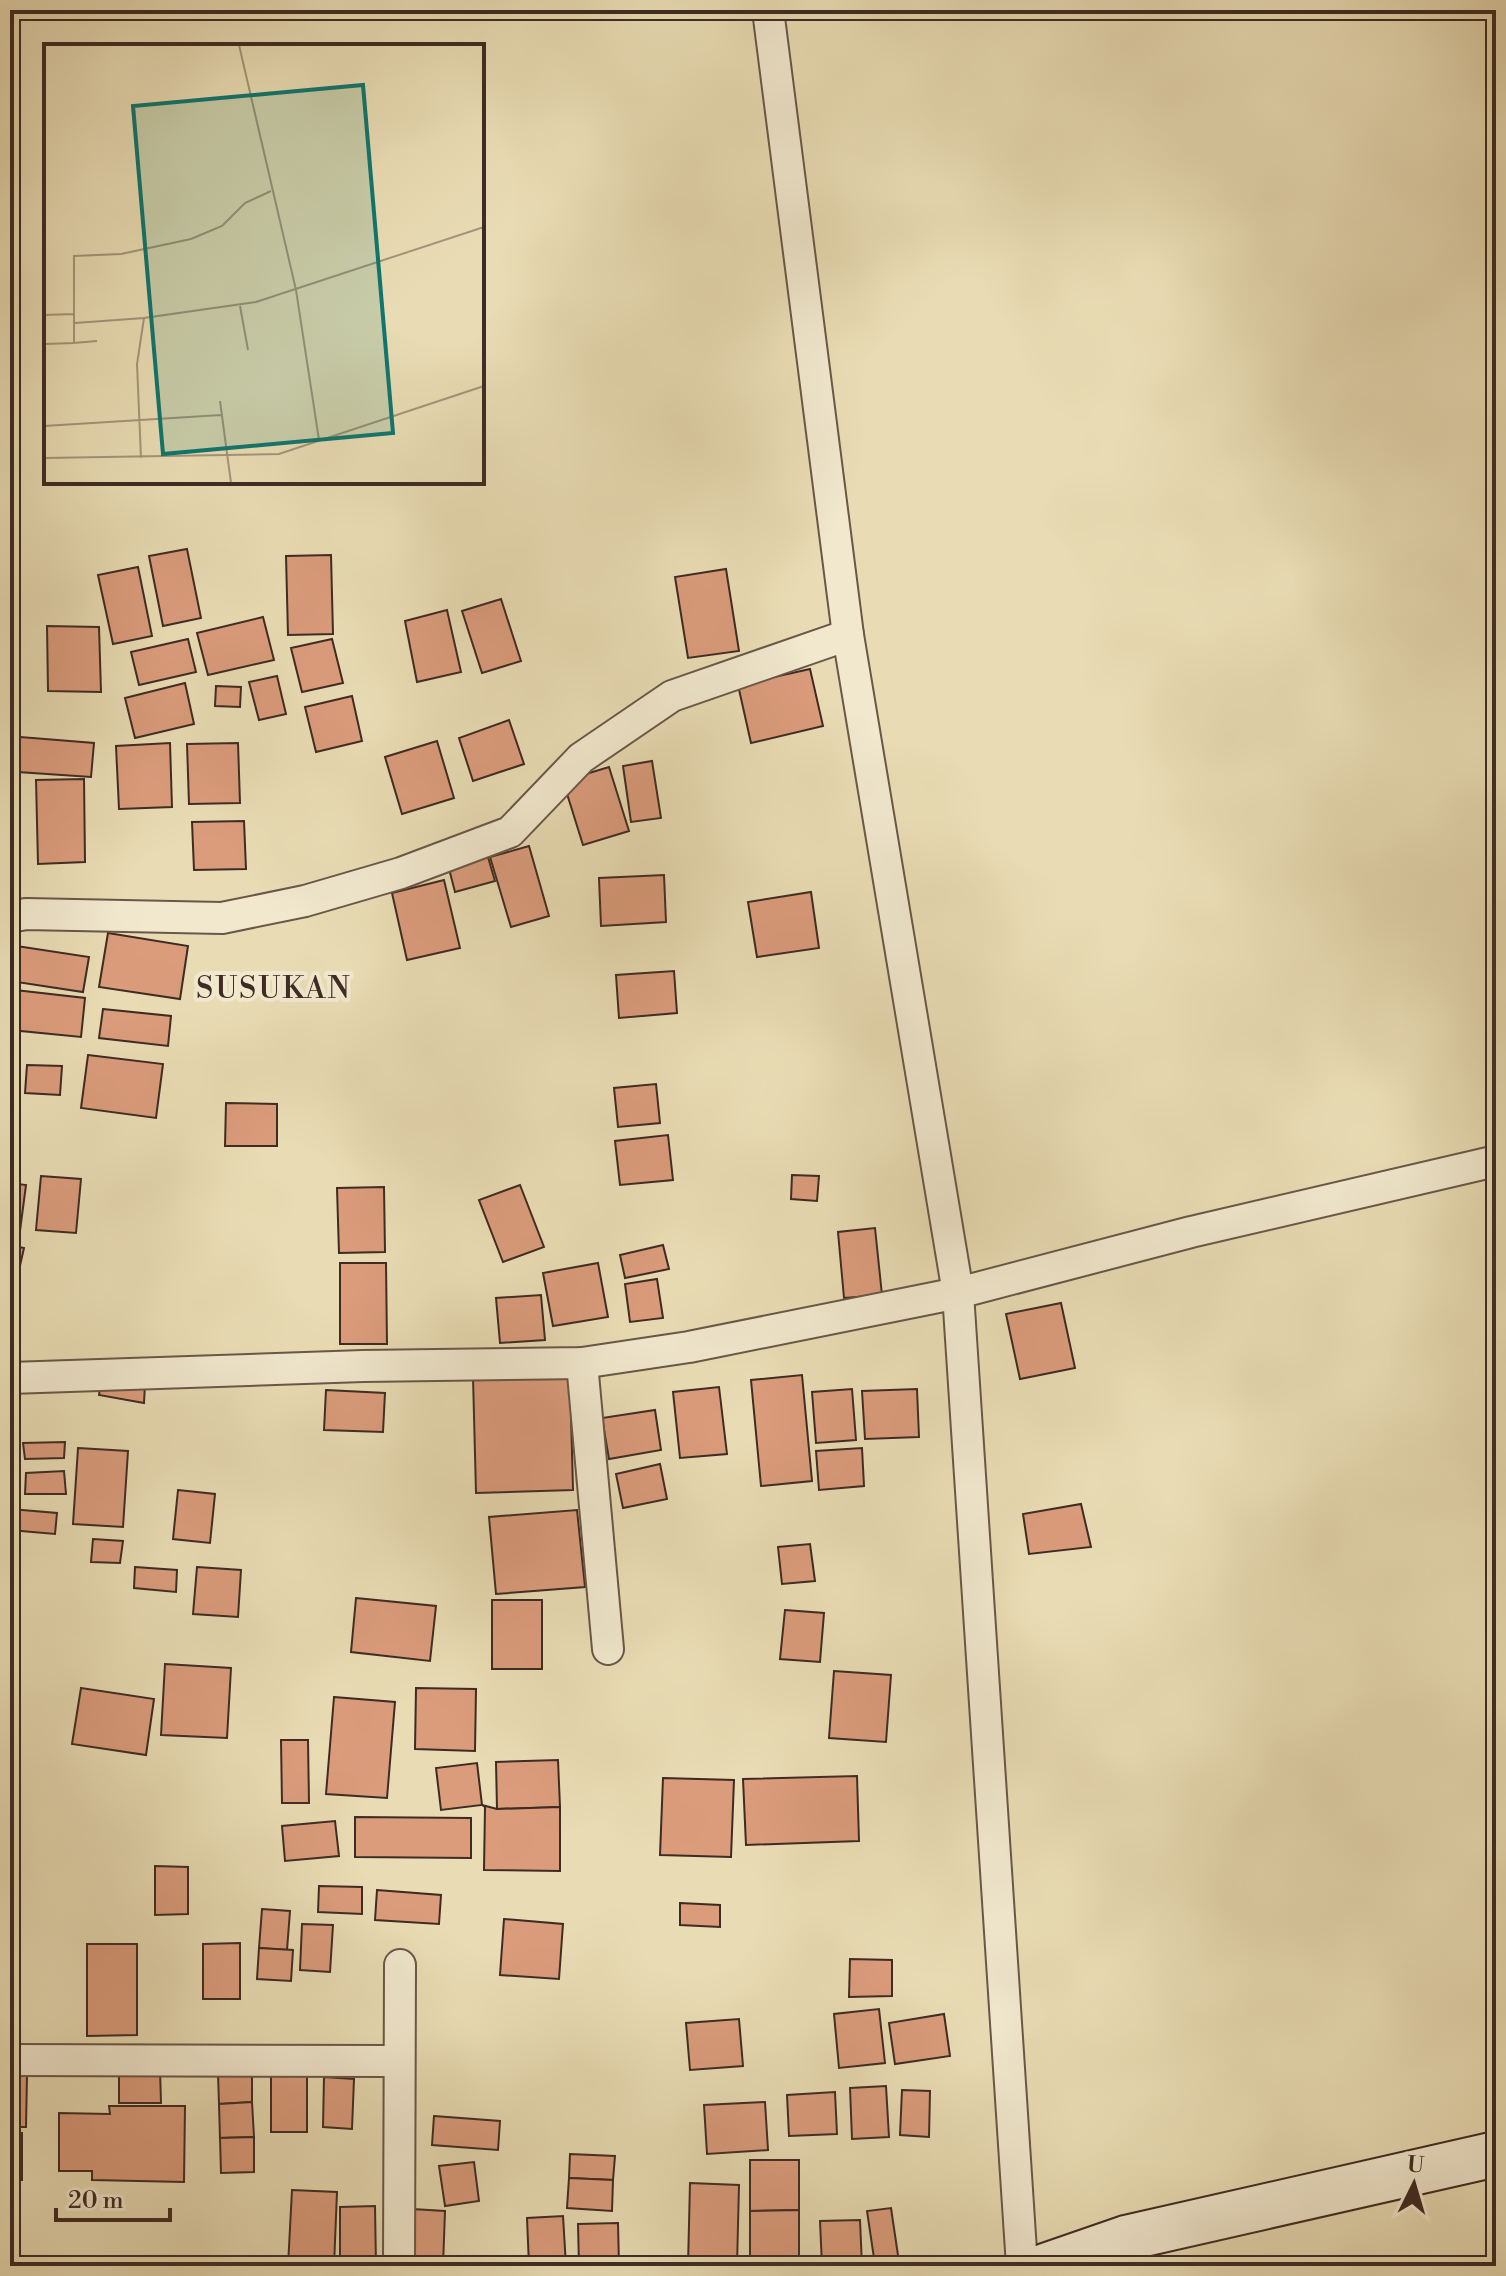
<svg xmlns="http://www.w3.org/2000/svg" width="1506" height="2276" viewBox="0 0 1506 2276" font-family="'Libre Bodoni',serif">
  <rect width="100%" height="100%" fill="#e9dcb4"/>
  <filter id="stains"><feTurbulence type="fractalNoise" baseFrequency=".0025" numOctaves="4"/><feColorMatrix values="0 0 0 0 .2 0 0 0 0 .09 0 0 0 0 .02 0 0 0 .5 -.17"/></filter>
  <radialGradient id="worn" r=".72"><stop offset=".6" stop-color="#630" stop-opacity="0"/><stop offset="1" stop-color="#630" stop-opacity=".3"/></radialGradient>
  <g fill="#db9c7c" stroke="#3e2b23" stroke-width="2">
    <polygon points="187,549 201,618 163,626 149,556"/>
    <polygon points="331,555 333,634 288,635 286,556"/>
    <polygon points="138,567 152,636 113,644 98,575"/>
    <polygon points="726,569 739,651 688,658 675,577"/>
    <polygon points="501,599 521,661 482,673 462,611"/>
    <polygon points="447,610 461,672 417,682 405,621"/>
    <polygon points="263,617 274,660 208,675 197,633"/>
    <polygon points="47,626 99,627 101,692 48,691"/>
    <polygon points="188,639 196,672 139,685 131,652"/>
    <polygon points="332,639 343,683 302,692 291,648"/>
    <polygon points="810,669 823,726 751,743 738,685"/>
    <polygon points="277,676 286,714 259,720 249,682"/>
    <polygon points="185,683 194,724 135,738 125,698"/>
    <polygon points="216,686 241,687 240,707 215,706"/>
    <polygon points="352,696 362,741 316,752 305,707"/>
    <polygon points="509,720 524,764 473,781 459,738"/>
    <polygon points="20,737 94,743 91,777 18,772"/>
    <polygon points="437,741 454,798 402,814 385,757"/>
    <polygon points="170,743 172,807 119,809 116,746"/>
    <polygon points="238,743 240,803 189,804 187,744"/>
    <polygon points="652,761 661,818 631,822 623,766"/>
    <polygon points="609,767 629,831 583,845 563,781"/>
    <polygon points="84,779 85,862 38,864 36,780"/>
    <polygon points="244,821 246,869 194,870 192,822"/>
    <polygon points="529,846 549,916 511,927 490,857"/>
    <polygon points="485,847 495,881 455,892 446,857"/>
    <polygon points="664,875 666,922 601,926 599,878"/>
    <polygon points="444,880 460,948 407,960 392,893"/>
    <polygon points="811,892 819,948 757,957 748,902"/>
    <polygon points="108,933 188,946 180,999 99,987"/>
    <polygon points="10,945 89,957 83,992 10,981"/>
    <polygon points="674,971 677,1013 619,1018 616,975"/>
    <polygon points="15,990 85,998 81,1037 11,1030"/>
    <polygon points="103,1009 171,1016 168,1046 99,1038"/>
    <polygon points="88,1055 163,1064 156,1118 81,1108"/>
    <polygon points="27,1065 62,1066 60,1095 25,1093"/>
    <polygon points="656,1084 660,1123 618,1127 614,1088"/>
    <polygon points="226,1103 277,1104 277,1146 225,1146"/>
    <polygon points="668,1135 673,1180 620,1185 615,1141"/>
    <polygon points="792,1175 819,1176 817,1201 791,1199"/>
    <polygon points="41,1176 81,1179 76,1233 36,1230"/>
    <polygon points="10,1183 26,1185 20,1231 10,1230"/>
    <polygon points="520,1185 544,1247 503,1262 479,1200"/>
    <polygon points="384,1187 385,1252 339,1253 337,1188"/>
    <polygon points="875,1228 882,1295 844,1298 838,1232"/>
    <polygon points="10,1245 24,1248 10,1310"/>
    <polygon points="663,1245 669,1269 625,1278 620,1255"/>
    <polygon points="340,1263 386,1263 387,1344 340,1344"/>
    <polygon points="598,1263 608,1317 553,1326 543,1273"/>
    <polygon points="657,1279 663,1318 630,1322 625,1284"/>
    <polygon points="541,1295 545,1340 500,1343 496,1298"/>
    <polygon points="1061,1303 1075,1368 1020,1379 1006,1314"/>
    <polygon points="570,1375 573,1490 476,1493 473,1377"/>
    <polygon points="802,1375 812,1481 761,1486 751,1380"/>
    <polygon points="101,1382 145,1384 144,1403 99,1395"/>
    <polygon points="719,1387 727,1454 680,1458 673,1392"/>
    <polygon points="852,1389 856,1440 816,1443 812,1392"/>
    <polygon points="917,1389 919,1437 865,1439 862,1391"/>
    <polygon points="326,1390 385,1393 383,1432 324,1430"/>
    <polygon points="655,1410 661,1450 609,1459 602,1418"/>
    <polygon points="65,1442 64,1458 25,1459 23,1443"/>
    <polygon points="78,1448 128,1451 123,1527 73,1524"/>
    <polygon points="862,1448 864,1486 819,1490 816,1451"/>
    <polygon points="660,1464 667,1499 623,1508 616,1474"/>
    <polygon points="64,1471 66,1494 25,1494 26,1473"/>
    <polygon points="178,1490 215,1494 210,1543 173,1539"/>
    <polygon points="1081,1504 1091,1547 1029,1554 1023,1514"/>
    <polygon points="10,1509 57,1513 55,1534 10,1530"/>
    <polygon points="577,1510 585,1587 496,1594 489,1517"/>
    <polygon points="93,1539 123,1541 120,1563 91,1562"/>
    <polygon points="810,1544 815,1581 782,1584 778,1547"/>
    <polygon points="135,1567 177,1570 176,1592 134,1588"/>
    <polygon points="197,1567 241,1570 238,1617 193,1614"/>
    <polygon points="356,1598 436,1606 430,1661 351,1652"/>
    <rect x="492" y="1600" width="50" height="69"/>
    <polygon points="785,1610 824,1613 820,1662 780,1659"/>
    <polygon points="165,1664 231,1668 227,1738 161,1735"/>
    <polygon points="834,1671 891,1675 886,1742 829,1738"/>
    <polygon points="81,1688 154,1699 146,1755 72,1744"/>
    <polygon points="416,1688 476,1689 475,1751 415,1749"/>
    <polygon points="334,1697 395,1702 387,1798 326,1794"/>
    <polygon points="281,1740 308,1740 309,1803 282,1803"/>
    <polygon points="558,1760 560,1807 497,1809 496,1762"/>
    <polygon points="477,1763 482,1805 441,1810 436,1768"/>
    <polygon points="857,1776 859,1841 746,1845 743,1779"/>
    <polygon points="663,1778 734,1780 731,1857 660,1855"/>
    <polygon points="482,1805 497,1809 560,1807 560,1871 484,1870 485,1807"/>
    <polygon points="355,1817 471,1818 471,1858 355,1857"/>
    <polygon points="335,1821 339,1856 285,1861 282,1826"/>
    <polygon points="155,1866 188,1867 188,1914 155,1915"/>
    <polygon points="319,1886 362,1887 362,1914 318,1912"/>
    <polygon points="377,1890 441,1895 439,1924 375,1920"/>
    <polygon points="680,1903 720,1905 720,1927 680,1925"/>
    <polygon points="262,1909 290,1911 287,1950 259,1948"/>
    <polygon points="504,1919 563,1924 559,1979 500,1975"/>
    <polygon points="302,1924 333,1925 330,1972 300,1970"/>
    <polygon points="240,1943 240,1999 203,1999 203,1944"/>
    <polygon points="87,1944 137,1944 137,2035 87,2036"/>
    <polygon points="259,1948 293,1950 291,1981 257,1979"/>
    <polygon points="850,1959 892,1960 892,1996 849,1997"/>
    <polygon points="879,2009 885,2063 839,2068 834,2014"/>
    <polygon points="944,2014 950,2056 895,2064 889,2023"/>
    <polygon points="739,2019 743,2066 690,2070 686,2023"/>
    <polygon points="119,2069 160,2069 161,2103 119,2103"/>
    <polygon points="252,2073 252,2102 219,2104 218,2074"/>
    <polygon points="10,2075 27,2075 26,2127 10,2127"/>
    <rect x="271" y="2076" width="36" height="56"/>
    <polygon points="324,2077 354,2079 352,2129 323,2127"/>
    <polygon points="886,2086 889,2137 852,2139 850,2088"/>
    <polygon points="902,2090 930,2091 929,2137 900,2135"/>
    <polygon points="835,2092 837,2134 789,2136 787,2095"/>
    <polygon points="252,2102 254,2137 220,2138 219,2104"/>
    <polygon points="765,2102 768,2150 707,2154 704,2105"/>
    <polygon points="109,2106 185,2106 184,2182 92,2180 92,2171 59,2171 59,2113 110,2114"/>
    <polygon points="434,2116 500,2121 498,2150 432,2145"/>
    <rect x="10" y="2133" width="12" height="47"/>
    <polygon points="254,2137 254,2172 221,2173 220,2138"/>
    <polygon points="570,2154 615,2156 613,2180 569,2178"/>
    <polygon points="750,2160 799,2160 799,2210 750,2211"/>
    <polygon points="474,2162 479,2201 445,2206 439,2166"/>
    <polygon points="569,2178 613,2180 612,2211 567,2208"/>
    <polygon points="690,2183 739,2185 737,2266 688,2266"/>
    <polygon points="292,2190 337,2192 334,2266 288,2266"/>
    <polygon points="375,2206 376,2266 340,2266 340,2207"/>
    <polygon points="891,2208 899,2262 875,2265 867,2211"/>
    <polygon points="412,2209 445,2211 443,2266 410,2266"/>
    <polygon points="799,2210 799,2266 750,2266 750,2211"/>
    <polygon points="563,2216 566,2266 529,2266 527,2218"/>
    <polygon points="860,2220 862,2266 822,2266 820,2221"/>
    <polygon points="618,2223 619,2266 579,2266 578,2224"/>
    <polygon points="513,2257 514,2266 478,2266 478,2259"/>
  </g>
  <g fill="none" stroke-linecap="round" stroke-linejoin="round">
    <g stroke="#695747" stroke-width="34">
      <g id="street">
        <polyline points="768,10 848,635 958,1293 1022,2266"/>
        <polyline points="10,917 26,914 222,918 305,901 401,873 510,832 581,758 672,696 848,635"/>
        <polyline points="582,1363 608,1649"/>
        <polyline points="10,1378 363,1366 582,1363 689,1347 958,1293 1191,1232 1496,1161"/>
        <polyline points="10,2060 398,2061"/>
        <polyline points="399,2266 400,1965"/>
      </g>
    </g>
    <g stroke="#3e2b23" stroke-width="48">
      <polyline id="secondary" points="1045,2266 1126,2238 1496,2154"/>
    </g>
    <use href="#street" stroke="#f1e8ce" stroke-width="30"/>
    <use href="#secondary" stroke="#f1e8ce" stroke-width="44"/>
  </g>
  <g text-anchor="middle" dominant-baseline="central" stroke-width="8" stroke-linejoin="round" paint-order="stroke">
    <g font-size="30" letter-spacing="2" fill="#3e2b23" stroke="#f1e8ce">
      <text x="274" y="989">SUSUKAN</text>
    </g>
  </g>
  <g transform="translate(44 44)">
    <rect width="440" height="440" fill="#e9dcb4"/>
    <path fill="none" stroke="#a5957a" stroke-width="2" d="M195,1l57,245 23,150M196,262l8,44M0,271l30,-1M31,279l69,-5M53,297l-23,2v-87l47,-2 70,-15 31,-13 23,-23 26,-12M0,300l30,-1M176,357l11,82M0,382l177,-11M0,414l235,-4 205,-68M97,414l-4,-94 7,-46 112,-16 228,-75"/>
    <path fill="#0f766e" fill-opacity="0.15" stroke="#0f766e" stroke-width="4" d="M319,41l30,348 -230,21 -30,-348z"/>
    <rect width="440" height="440" fill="none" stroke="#3e2b23" stroke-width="4"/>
  </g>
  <rect width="1506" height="2276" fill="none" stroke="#e9dcb4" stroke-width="40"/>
  <rect x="12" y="12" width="1482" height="2252" fill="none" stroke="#3e2b23" stroke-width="4"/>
  <rect x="20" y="20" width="1466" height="2236" fill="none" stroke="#3e2b23" stroke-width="2"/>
  <g transform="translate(1414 2184) rotate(5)" stroke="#f1e8ce" stroke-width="6" paint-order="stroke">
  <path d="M0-6L14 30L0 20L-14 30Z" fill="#3e2b23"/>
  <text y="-12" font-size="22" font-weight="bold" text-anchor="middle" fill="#3e2b23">U</text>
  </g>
  <path d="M56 2208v12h114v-12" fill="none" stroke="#3e2b23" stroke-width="4"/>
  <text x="68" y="2208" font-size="24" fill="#3e2b23" stroke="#f1e8ce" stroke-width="6" paint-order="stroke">20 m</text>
  <rect width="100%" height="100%" filter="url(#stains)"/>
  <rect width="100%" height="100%" fill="url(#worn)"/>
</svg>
